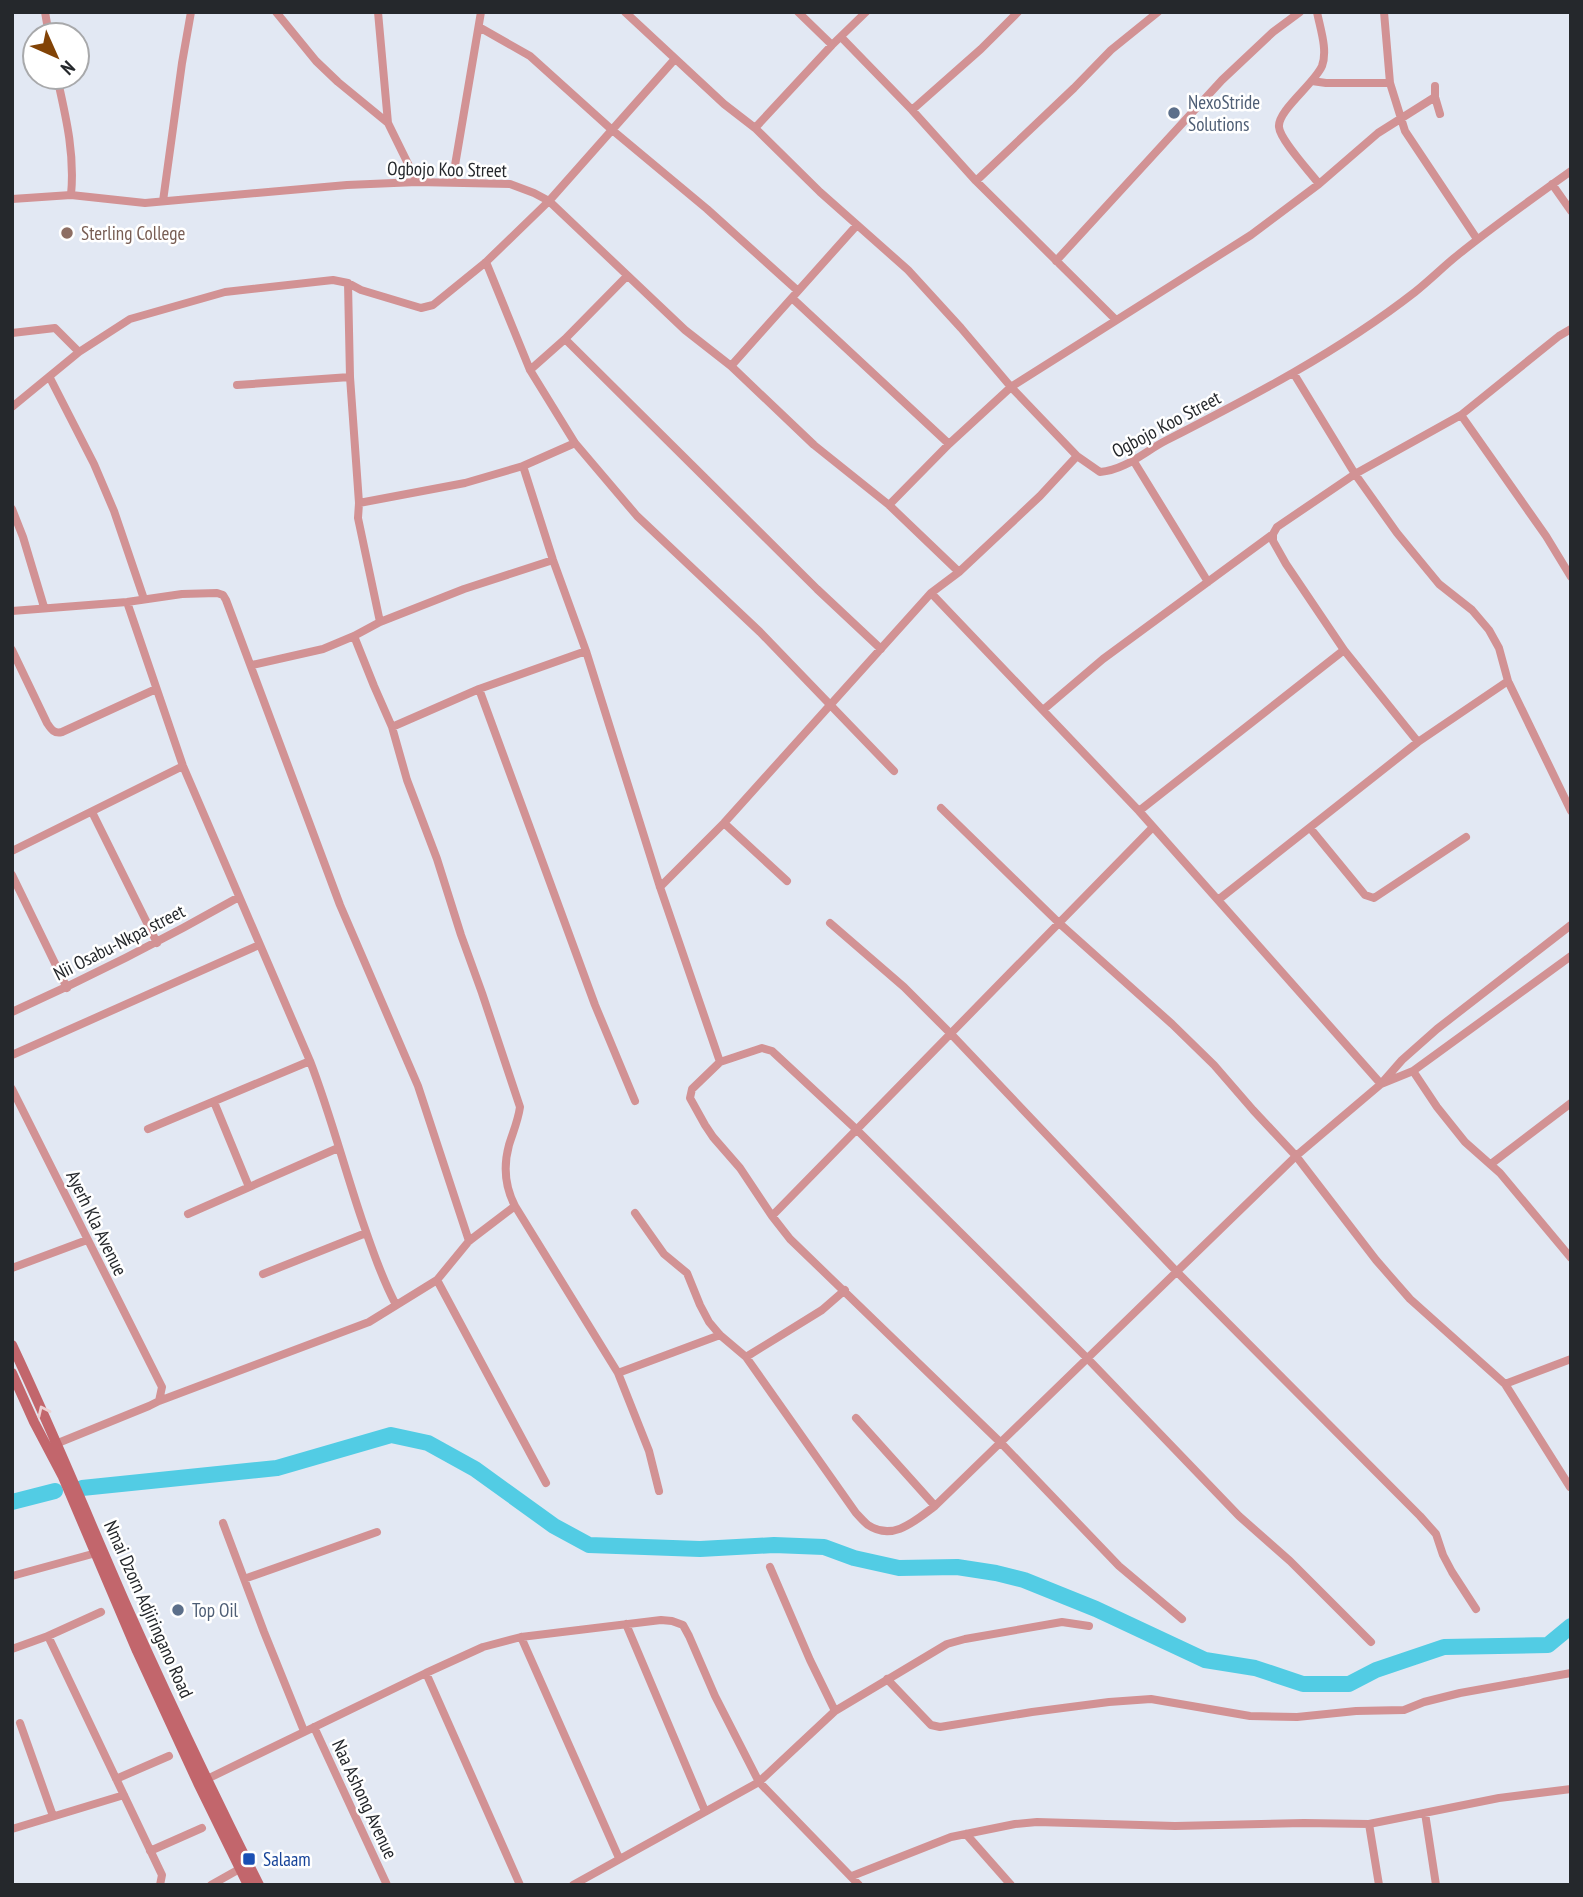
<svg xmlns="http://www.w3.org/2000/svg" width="1583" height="1897" font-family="'PT Sans Narrow',sans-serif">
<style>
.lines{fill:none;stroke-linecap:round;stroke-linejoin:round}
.river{stroke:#52cce4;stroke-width:16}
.street{stroke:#d29294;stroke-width:8}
.secondary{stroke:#c2666c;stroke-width:10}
.oneway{stroke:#edd1d3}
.service-dot{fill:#5c6f8a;stroke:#fff;stroke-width:2.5}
.education-dot{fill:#8d6e63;stroke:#fff;stroke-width:2.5}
.transit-dot{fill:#1a4fb4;stroke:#fff;stroke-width:2.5}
.labels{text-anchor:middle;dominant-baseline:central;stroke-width:5;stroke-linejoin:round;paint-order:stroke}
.service-label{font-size:19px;fill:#4e5e75;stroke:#fff;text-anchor:start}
.street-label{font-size:19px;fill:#25282c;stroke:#fff}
.education-label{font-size:19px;fill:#785e54;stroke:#fff;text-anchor:start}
.transit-label{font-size:19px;fill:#164399;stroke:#fff;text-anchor:start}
</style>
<rect width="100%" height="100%" fill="#e2e8f3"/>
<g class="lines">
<path class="river" d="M82,1488L277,1468L391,1435L428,1443L475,1469L554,1526L589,1545L700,1549L774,1545L824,1547L854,1558L899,1568L957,1567L996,1573L1024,1580L1096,1609L1205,1660L1255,1668L1303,1684H1349L1376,1670L1444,1647L1548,1645L1571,1626
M12,1502L55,1491"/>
<path class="street" d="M45,12L49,35
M276,12L316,61L338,82L388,123L417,182
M378,12L388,123
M625,12L724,104L755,128L820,192L908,270L961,328L1011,387L1077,456L1100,472C1126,470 1145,451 1167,440C1253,396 1338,352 1415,292C1430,280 1444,266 1459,254C1495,225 1533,198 1571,171
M798,12L832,45
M1317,12C1320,28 1328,50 1322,66C1315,83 1277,111 1279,127C1280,140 1310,172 1319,184
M1384,12L1390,83L1405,131L1477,239
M479,27L530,56L611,129L707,209L798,291
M841,37L912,110L976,181L1116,320
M57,77C66,117 75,154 71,195
M1312,81L1326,83H1390
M1435,86V97L1440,114
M912,110L981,49L1018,12
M755,128L832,45L866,12
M976,181L1074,88L1111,50L1158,12
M452,183L481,12
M1552,184L1571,211
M12,199L71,195L145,203L347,185L417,182L510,184L534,193L549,201L685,330L731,366L814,445L889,505L959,572
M163,201L182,63L191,12
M1056,261L1222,80L1273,32L1300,12
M486,262L530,370L575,443L637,516L760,632L894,771
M348,283L350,377L359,503L358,518L380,622
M792,298L949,444L889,505
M12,333L55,328L79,352
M565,339L817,589L881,649
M731,366L857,225
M530,370L565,339L627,276
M1294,374L1355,474L1397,533L1439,584L1472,610L1489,630L1499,648L1508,681L1571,811
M50,378L94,464L114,511L144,599
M237,385L350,377
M12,407L79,352L130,319L225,292L333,280L348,283L361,290L421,308L433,305L486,262L549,201L674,60
M1461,415L1546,536L1571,577
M575,443L523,466L553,560L586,651L660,887L720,1062
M949,444L1011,387L1251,235L1319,184L1378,133L1435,97
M1133,460L1208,582
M359,503L465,483L523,466
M12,509L23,537L44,607
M931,593L1139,811L1381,1084L1402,1060L1437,1029L1571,925
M127,602L183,766L310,1061C330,1113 344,1167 362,1220C372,1249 382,1278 396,1305
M12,611L127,602L182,594L217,593L223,595L226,600L340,905L418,1086L469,1241
M354,636L374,686L392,727L479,689L586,651
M12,650L47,723C51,729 54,734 62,732L156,689
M252,665L323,649L354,636L380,622L464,589L553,560
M479,689L595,1005L635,1101
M1043,710L1103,659L1273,534
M1418,742L1344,650L1286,564L1273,541V534L1277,527L1355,474L1461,415L1559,336L1571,329
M941,808L1059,923L1172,1024L1214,1065L1253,1110L1296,1156L1376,1260L1410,1299L1505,1384L1570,1487
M1139,811L1344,650
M92,812L157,943
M724,823L787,881
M1310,828L1365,895L1374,898L1466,837
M12,851L183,766
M12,875L67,988
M660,887L724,823L931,593L959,572L1040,496L1077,456
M1218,900L1418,742L1508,681
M830,923L904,987L951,1034L1177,1272L1420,1516L1436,1534L1443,1555L1452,1572L1476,1609
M12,1012C90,977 165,939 239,897
M12,1055L259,945
M1413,1071L1437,1107L1465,1142L1500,1173L1571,1258
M12,1089L162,1387L159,1401L149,1406L58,1443
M214,1102L249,1187
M148,1129L310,1061
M1491,1164L1571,1103
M515,1206L618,1373L649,1451L659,1491
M635,1213L664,1254L687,1273L700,1305L709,1322L720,1335L746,1357L856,1513C860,1517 864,1522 868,1525C893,1542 916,1520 935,1506L1296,1156L1381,1084L1413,1071L1571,956
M188,1214L338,1148
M772,1216L1153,827
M12,1268L87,1240
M263,1274L366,1233
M437,1280L546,1483
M746,1357L822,1310L845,1290
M618,1373L720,1335
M1505,1384L1571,1359
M159,1401L369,1322L437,1280L469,1241L515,1206C505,1187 503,1167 509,1145C513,1132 518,1121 520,1107L482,993L461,935L437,859L407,780L392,727
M856,1418L935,1506
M223,1523L264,1632L304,1731
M770,1567L810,1660L835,1711
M12,1576L96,1553
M244,1579L377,1532
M1182,1619L1119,1566L1001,1443L790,1239L772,1216L740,1168L713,1137L705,1125L690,1098L692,1089L720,1062L762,1048L772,1051L857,1130L1088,1359L1239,1516L1290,1561L1371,1642
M626,1624L705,1811
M48,1636L101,1612
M521,1637L619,1858
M12,1649L48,1636L162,1875L160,1885
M426,1673L520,1885
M887,1679L931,1725L940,1727L1032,1712L1109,1702L1151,1699L1250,1716L1297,1717L1356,1711L1404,1710L1424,1702L1460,1693L1571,1673
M20,1723L53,1816
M314,1727L387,1885
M116,1779L169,1756
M207,1779L426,1673L483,1647L521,1637L661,1620L672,1621L683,1625L689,1636L715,1696L759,1782L859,1885
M1425,1813L1436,1885
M1369,1824L1379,1885
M12,1829L124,1795
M966,1834L1011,1885
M150,1851L202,1828
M852,1876L951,1837L1015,1824L1037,1822L1175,1826L1304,1823L1369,1824L1499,1798L1571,1789
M211,1885L243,1867
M573,1885L759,1782L835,1711L947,1644L965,1639L1062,1622L1089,1626"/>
<path class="secondary" d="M12,1345C53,1432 89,1520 127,1607C169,1701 213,1793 259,1885
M12,1373L34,1422L63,1477L137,1651L198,1783L248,1885"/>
</g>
<defs><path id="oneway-chevron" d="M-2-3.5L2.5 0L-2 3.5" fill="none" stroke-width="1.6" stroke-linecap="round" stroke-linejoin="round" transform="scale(1.75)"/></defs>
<use class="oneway" href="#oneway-chevron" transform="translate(43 1411) rotate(-115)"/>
<g class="service-dot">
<circle cx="1174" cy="113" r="7"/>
<circle cx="178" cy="1610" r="7"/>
</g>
<circle class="education-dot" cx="67" cy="233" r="7"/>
<rect class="transit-dot" x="242" y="1852" width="14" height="14" rx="3.5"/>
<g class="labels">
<g class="service-label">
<text x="1188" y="102">NexoStride<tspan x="1188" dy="22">Solutions</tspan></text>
<text x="192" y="1610">Top Oil</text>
</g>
<g class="street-label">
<text transform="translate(447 169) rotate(1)">Ogbojo Koo Street</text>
<text transform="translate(1166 424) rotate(-28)">Ogbojo Koo Street</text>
<text transform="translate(119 942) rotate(-27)">Nii Osabu-Nkpa street</text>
<text transform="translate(97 1223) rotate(64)">Ayerh Kla Avenue</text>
<text transform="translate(149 1609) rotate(66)">Nmai Dzorn Adjiringano Road</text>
<text transform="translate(365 1799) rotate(65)">Naa Ashong Avenue</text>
</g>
<g class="education-label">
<text x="81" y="233">Sterling College</text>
</g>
<g class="transit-label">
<text x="263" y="1859">Salaam</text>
</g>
</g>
<rect width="1583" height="1897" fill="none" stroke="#25282c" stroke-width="28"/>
<g transform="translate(56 56) rotate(135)"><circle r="33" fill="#ffffff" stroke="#a8a9ab" stroke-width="2"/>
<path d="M0-5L12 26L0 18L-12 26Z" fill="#824306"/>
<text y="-10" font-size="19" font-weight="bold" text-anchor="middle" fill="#25282c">N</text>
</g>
</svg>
